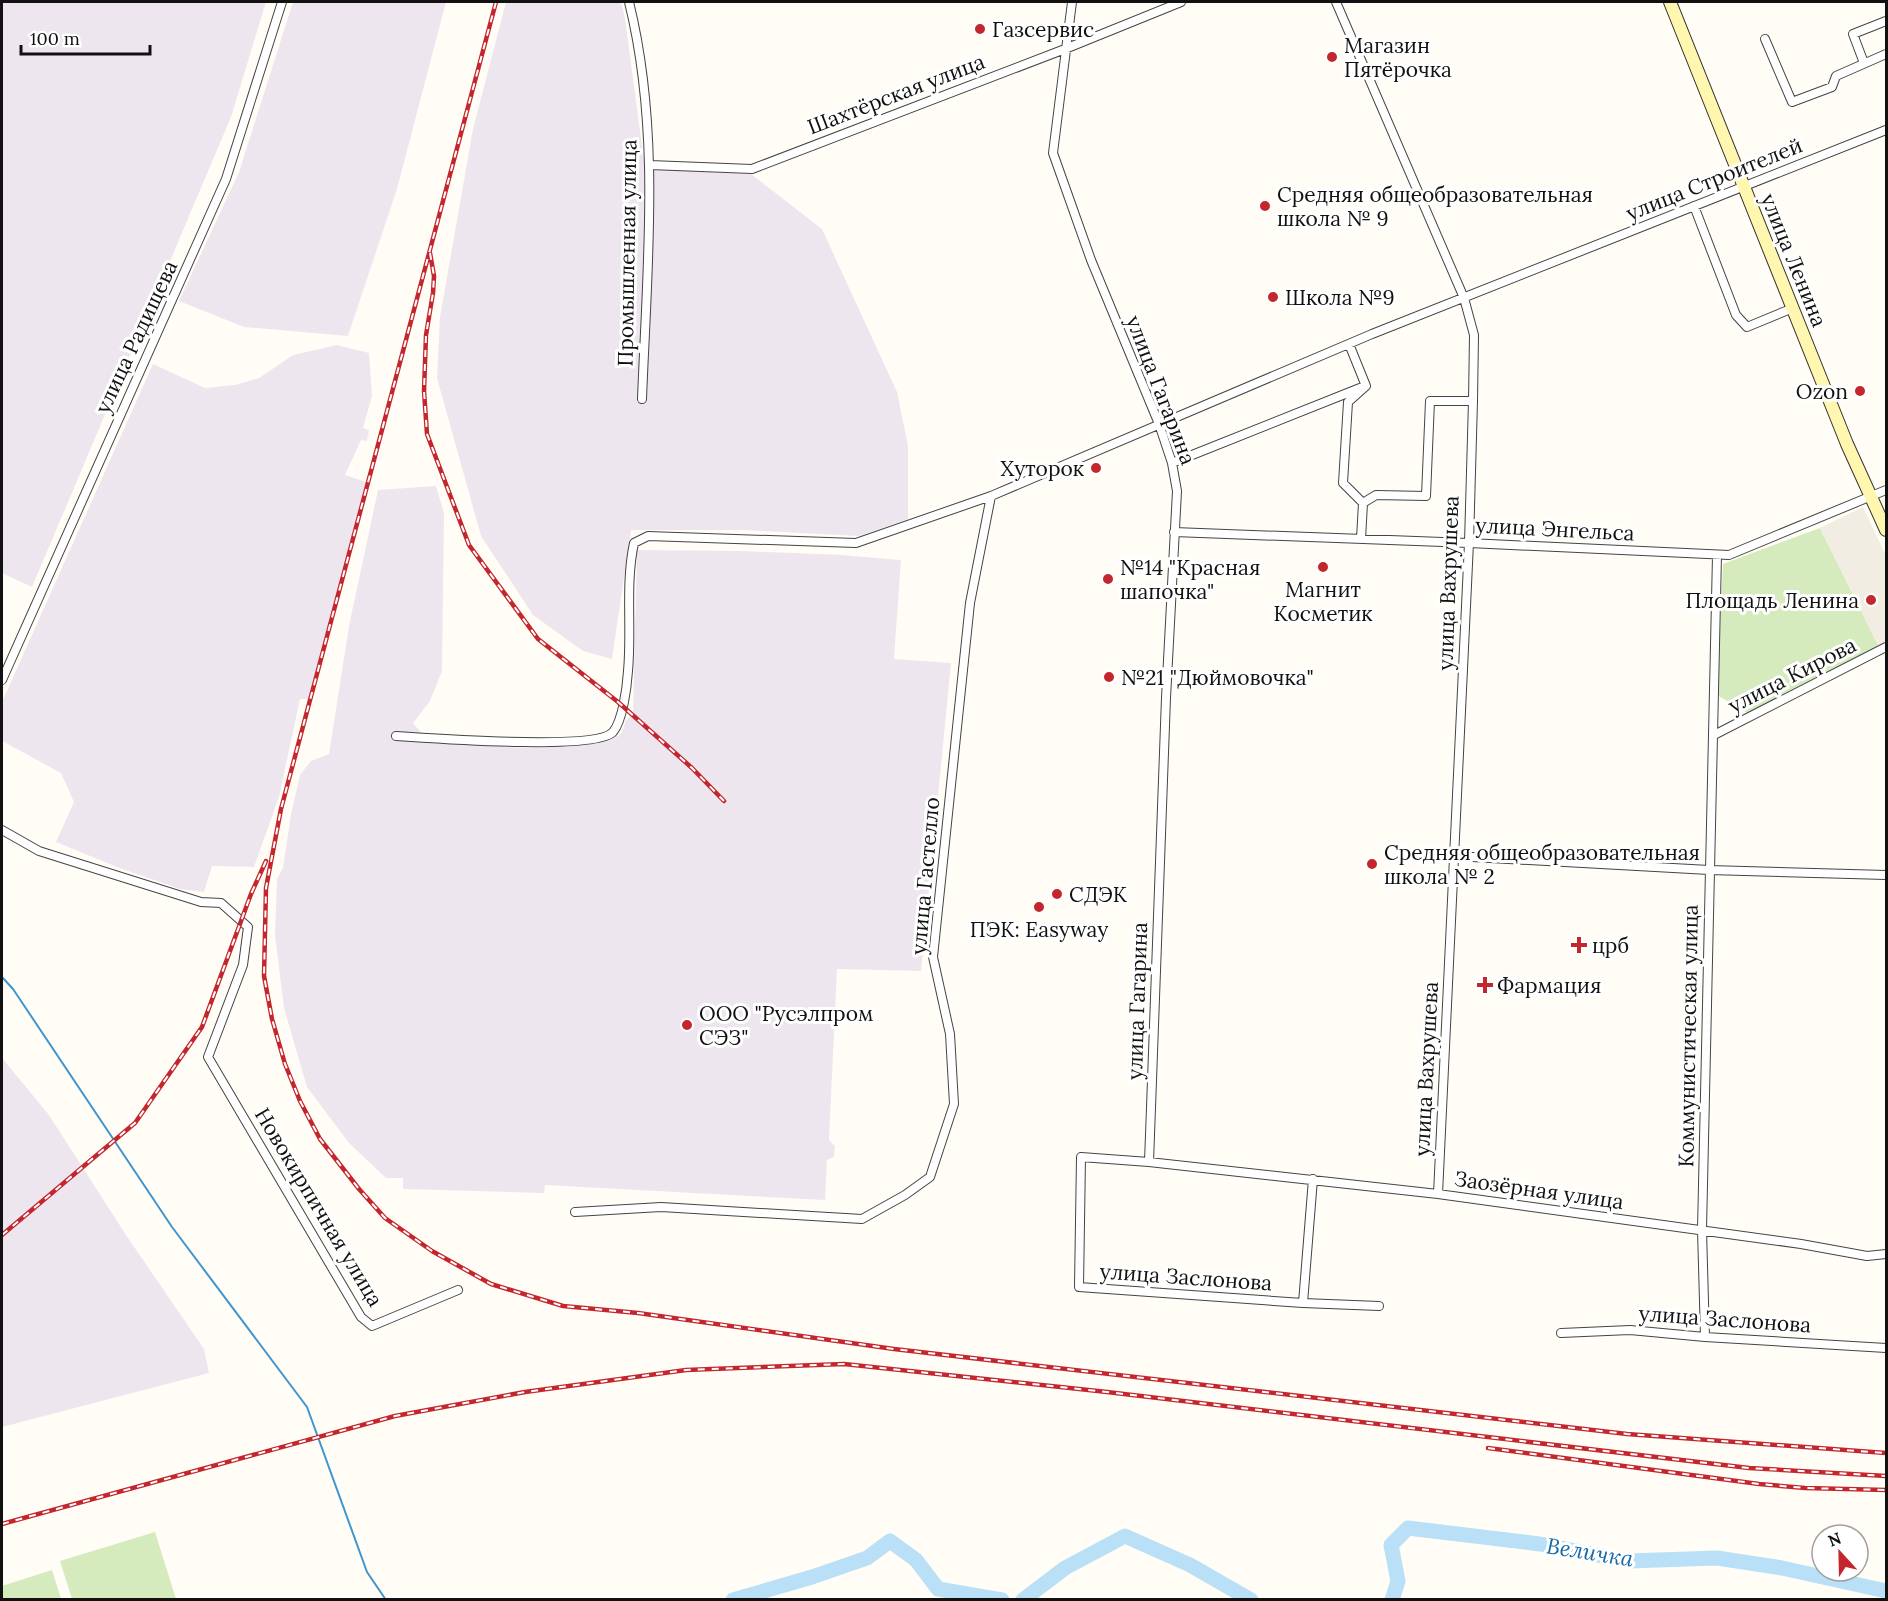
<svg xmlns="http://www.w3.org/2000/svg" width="1888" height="1601" font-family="Lora,serif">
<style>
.industrial{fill:#eee6ef}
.green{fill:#d5ebbd}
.plaza{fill:#f1ede2}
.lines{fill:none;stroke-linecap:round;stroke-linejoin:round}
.stream{stroke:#3f96cf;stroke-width:2}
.river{stroke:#b9e0f7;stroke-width:15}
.minor-casing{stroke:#444;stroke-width:10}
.secondary-casing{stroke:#333;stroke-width:14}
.minor{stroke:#fff;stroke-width:8}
.secondary{stroke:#fff6b0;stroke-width:12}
.rail-casing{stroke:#c4262e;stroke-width:4.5}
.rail{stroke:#fff;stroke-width:2;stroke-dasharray:7;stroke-linecap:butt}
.poi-dot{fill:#c4262e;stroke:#fff;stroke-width:2}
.labels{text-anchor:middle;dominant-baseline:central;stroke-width:6;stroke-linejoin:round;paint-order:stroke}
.poi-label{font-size:21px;fill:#111;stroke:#fff;text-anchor:start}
.street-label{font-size:21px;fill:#111;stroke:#fff}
.water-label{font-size:22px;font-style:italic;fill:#1768a6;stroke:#fff}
</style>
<rect width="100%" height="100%" fill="#fffdf5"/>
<path class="industrial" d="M2,2H266L231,117L32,587L2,573Z
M293,2H446L397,189L348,336L244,327L179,301L239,172Z
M506,2H621L625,18L645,169L751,174L822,229L897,392L908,446V519L859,536L743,530H631L612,659L583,651L533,615L481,536L437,378L440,317L473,129Z
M337,345L369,353L372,396L363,428L369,430L367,441L361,440L345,475L366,482L308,699H300L279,797L254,867L212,866L204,892L180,889L117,867L56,842L74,802L61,773L2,741V702L153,364L205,388L235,385L259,378L293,355Z
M436,486L444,513L442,671L430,701L413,723L430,743L529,748L587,744L611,740L621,734L626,721L633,711L637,550L741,551L842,555L901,560L894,659L951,663L921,971L837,969L829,1140L835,1146L834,1157L827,1160L825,1200L545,1185L544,1193L403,1189V1178H386L349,1143L307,1087L284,1008L275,935L277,879L283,868L291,814L300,775L311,761L329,754L349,626L378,490Z
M2,1058L49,1115L126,1235L204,1349L209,1373L2,1427Z"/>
<path class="green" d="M1820,528L1879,647L1747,713L1717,695L1723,564Z
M155,1532L176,1599H72L60,1561Z
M52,1570L61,1599H2V1586Z"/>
<path class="plaza" d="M1863,507L1886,556V644L1879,647L1820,528Z"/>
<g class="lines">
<path class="stream" d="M2,977L13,989L172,1227L307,1407L367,1572L386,1600"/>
<path class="river" d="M733,1600L812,1577L867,1558L890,1541L916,1560L938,1589L1002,1600
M1023,1600L1065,1568L1125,1536L1190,1565L1251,1600
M1392,1600L1398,1581L1391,1545L1408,1528L1540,1544L1629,1561L1717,1558L1782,1568L1886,1591"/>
<defs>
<path id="minor" d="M629,2C661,131 647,267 642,399
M1072,2L1053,153L1091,260L1159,424L1172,463L1177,491L1166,698L1149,1162
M1336,2L1464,298L1474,335L1473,401L1469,543L1438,1194
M1765,39L1792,102L1832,87L1836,76L1886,54
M1864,63L1853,34L1886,21
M650,165L752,169L1065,49L1181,2
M1694,206L1736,315L1747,327L1793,308
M1349,344L1366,386L1348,402L1343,483L1363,503L1361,539
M1172,463L1360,388
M1363,503L1376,495L1426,496L1430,401H1473
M1174,532L1469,543L1729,555L1886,490
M2,680L226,179L282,2
M1714,735L1886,647
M396,736C429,738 596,751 613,732C623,720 627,686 628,671C632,628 625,585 634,543L648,536L856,543L991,496L1372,334L1886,130
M2,830L39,851L201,902L221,903L248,927L243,965L208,1057L361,1317L372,1326L458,1290
M1454,856L1709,870L1886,875
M575,1212L661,1207L862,1219L905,1195L930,1177L954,1104L950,1034L933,957L970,603L991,496
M1303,1303L1313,1179
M1379,1306L1303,1303L1079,1287L1081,1157L1149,1162L1438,1194L1801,1244L1867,1256L1886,1254
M1561,1333L1630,1330L1705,1337L1886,1348
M1705,1337L1702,1230L1717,555"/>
<path id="secondary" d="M1670,2L1847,444L1886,530"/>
</defs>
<use href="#minor" class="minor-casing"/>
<use href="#secondary" class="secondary-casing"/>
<use href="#minor" class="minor"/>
<use href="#secondary" class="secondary"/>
<defs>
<path id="rail" d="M496,2L281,809L266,888L264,976L272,1019L285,1064L300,1101L320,1139L359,1189L385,1218L432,1251L491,1284L563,1306L638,1313L894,1349L1627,1434L1886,1453
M430,253L434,276L433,293L426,335L424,391L427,434L469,545L538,639L618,702L692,768L724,801
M2,1235L135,1123L202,1027L251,894L266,861
M1488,1448L1759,1484L1805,1488L1886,1490
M2,1524L395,1416L525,1392L686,1370L844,1364L1107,1392L1749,1468L1886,1476"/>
</defs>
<use href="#rail" class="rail-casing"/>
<use href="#rail" class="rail"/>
</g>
<g class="poi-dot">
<circle cx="980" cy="29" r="6"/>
<circle cx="1332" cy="57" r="6"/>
<circle cx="1265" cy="206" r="6"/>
<circle cx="1273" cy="297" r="6"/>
<circle cx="1860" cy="391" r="6"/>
<circle cx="1096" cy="468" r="6"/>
<circle cx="1323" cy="567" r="6"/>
<circle cx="1108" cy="579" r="6"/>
<circle cx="1871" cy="600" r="6"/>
<circle cx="1109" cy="677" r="6"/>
<circle cx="1372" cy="864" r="6"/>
<circle cx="1057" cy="894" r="6"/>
<circle cx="1039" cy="907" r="6"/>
<path d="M1576 936h6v6h6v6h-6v6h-6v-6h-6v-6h6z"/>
<path d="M1482 976h6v6h6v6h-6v6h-6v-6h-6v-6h6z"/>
<circle cx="687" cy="1025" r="6"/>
</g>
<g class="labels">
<g class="poi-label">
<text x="992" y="29">Газсервис</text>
<text x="1344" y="45">Магазин<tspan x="1344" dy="24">Пятёрочка</tspan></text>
<text x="1277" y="194">Средняя общеобразовательная<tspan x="1277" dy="24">школа № 9</tspan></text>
<text x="1285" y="297">Школа №9</text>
<text x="1848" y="391" text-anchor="end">Ozon</text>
<text x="1084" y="468" text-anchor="end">Хуторок</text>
<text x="1120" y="567">№14 "Красная<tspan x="1120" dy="24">шапочка"</tspan></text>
<text x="1323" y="589" text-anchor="middle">Магнит<tspan x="1323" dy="24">Косметик</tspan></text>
<text x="1859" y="600" text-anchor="end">Площадь Ленина</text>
<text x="1121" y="677">№21 "Дюймовочка"</text>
<text x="1384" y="852">Средняя общеобразовательная<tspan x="1384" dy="24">школа № 2</tspan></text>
<text x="1069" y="894">СДЭК</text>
<text x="1039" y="929" text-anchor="middle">ПЭК: Easyway</text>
<text x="1592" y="945">црб</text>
<text x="1497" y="985">Фармация</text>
<text x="699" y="1013">ООО "Русэлпром<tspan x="699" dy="24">СЭЗ"</tspan></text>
</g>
<g class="street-label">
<text transform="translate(896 94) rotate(-21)">Шахтёрская улица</text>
<text transform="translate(1714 179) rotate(-22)">улица Строителей</text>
<text transform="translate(627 253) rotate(-89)">Промышленная улица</text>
<text transform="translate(1794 260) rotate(68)">улица Ленина</text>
<text transform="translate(136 337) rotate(-65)">улица Радищева</text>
<text transform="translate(1161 390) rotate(69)">улица Гагарина</text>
<text transform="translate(1555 529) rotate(3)">улица Энгельса</text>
<text transform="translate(1448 583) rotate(-88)">улица Вахрушева</text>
<text transform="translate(1792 675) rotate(-27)">улица Кирова</text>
<text transform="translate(925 876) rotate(-85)">улица Гастелло</text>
<text transform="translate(1137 1001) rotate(-88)">улица Гагарина</text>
<text transform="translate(1688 1036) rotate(-89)">Коммунистическая улица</text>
<text transform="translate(1426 1069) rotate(-87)">улица Вахрушева</text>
<text transform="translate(1539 1190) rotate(8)">Заозёрная улица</text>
<text transform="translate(319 1207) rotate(59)">Новокирпичная улица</text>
<text transform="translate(1186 1277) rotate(4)">улица Заслонова</text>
<text transform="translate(1725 1319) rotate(4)">улица Заслонова</text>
</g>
<g class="water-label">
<text transform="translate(1590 1552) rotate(9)">Величка</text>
</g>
</g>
<rect width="1888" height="1601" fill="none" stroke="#111111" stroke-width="6"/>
<g transform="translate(1840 1553) rotate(338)"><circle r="28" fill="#ffffff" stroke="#a0a0a0" stroke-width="1.5"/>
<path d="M0-4.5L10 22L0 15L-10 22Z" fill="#c4262e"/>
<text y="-9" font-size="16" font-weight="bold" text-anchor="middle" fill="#111111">N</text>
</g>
<path d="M21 45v9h129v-9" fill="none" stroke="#111111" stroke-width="3"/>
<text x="30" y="45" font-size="18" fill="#111111" stroke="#ffffff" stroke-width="4.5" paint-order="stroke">100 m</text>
</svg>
